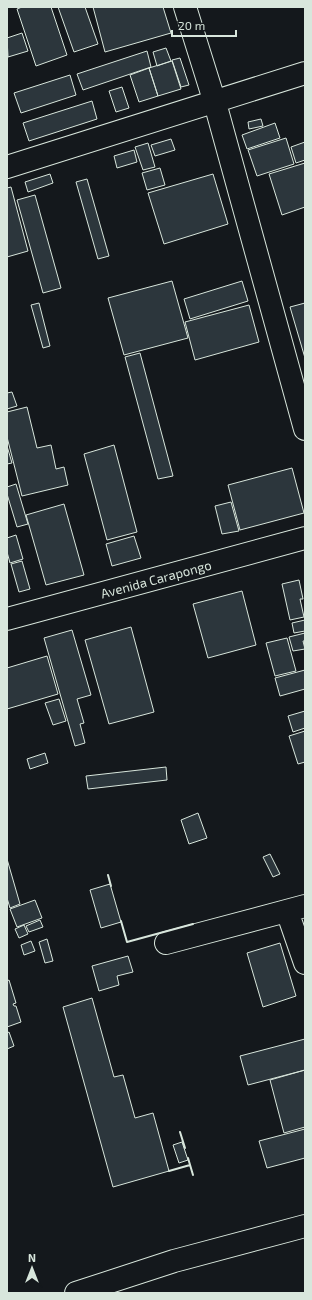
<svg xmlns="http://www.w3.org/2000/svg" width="312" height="1300" font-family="'Exo 2',sans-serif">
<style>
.building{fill:#2c363c;stroke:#d8e6dc}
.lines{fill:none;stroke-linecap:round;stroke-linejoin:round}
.minor-casing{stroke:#d8e6dc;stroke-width:24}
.minor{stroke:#14181c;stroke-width:22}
.wall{stroke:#d8e6dc;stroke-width:2}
.labels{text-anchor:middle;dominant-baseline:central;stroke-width:3;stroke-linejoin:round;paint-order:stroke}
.street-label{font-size:13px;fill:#d8e6dc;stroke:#14181c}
</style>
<rect width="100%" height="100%" fill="#14181c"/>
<path class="building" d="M22,7H51L67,55L36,66L17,9Z
M58,7H85L98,44L74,52Z
M93,7H163L171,33L105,52Z
M22,33L28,51L8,57L7,38Z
M166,48L171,61L157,66L153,52Z
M147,51L151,67L83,90L77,74Z
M180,58L189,85L181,87L172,60Z
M172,61L181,89L158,96L149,68Z
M149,68L158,96L139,102L130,75Z
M70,75L76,95L21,113L14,93Z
M122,87L129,108L116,112L109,91Z
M92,101L97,119L29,141L23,123Z
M261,119L263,126L249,129L248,122Z
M275,123L280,138L247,149L242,135Z
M286,138L294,164L257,176L248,150Z
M171,139L175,150L155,156L151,145Z
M305,142V160L296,163L291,147Z
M148,143L155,167L143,170L135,147Z
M134,150L137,162L117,168L114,156Z
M305,163V207L282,215L269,174Z
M160,168L165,185L147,190L142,173Z
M50,174L53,183L28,192L25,182Z
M213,174L228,224L164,244L148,193Z
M87,179L109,256L98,259L76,182Z
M11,187L28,251L7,257V188Z
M35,195L61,288L43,293L17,200Z
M172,281L188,338L124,355L108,298Z
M242,281L248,301L190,319L184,299Z
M39,303L50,346L43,348L31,305Z
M305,303V358L290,307Z
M249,305L259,342L195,360L185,322Z
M140,353L173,476L158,479L125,357Z
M12,392L17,406L7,409V393Z
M27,407L37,448L51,445L56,469L64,467L68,485L22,496L7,437V412Z
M114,445L137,532L107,540L84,454Z
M7,446L12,463L7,464Z
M292,468L304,513L240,530L228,485Z
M16,484L28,524L17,527L7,494V487Z
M231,502L239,531L222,534L215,506Z
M64,504L84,575L46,585L26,515Z
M16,535L23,559L10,563L7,552V538Z
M134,536L141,558L112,566L106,544Z
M22,561L30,589L19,592L11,564Z
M299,580L303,599H300L304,617L290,620L282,584Z
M242,591L256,645L208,658L193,604Z
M305,620V631L294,633L292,623Z
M131,627L154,712L109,724L85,640Z
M72,630L91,695L77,699L84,723L80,724L85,743L75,746L44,638Z
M305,633V641H303L305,649L293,651L289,637Z
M287,638L296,671L275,676L266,643Z
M47,656L58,694L7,709V668Z
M305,670V689L280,696L275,678Z
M59,699L66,721L53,725L45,703Z
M305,711V728L293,732L288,716Z
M305,731V762L298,764L289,736Z
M45,753L48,763L30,769L27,759Z
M166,767L167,780L88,789L86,776Z
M198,813L207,838L189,844L181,820Z
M270,854L280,874L273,877L263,857Z
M7,859L20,904L10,908L7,898Z
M110,884L121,922L101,928L90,890Z
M35,900L42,918L17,927L10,909Z
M40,920L43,927L29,932L26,926Z
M24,925L28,934L19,938L15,929Z
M47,939L53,961L45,963L39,942Z
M31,941L35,951L24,955L21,945Z
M280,943L296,996L263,1007L247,953Z
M128,956L133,972L117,976L119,985L99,991L92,966Z
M9,980L16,1003L13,1004L14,1006H16L21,1022L7,1027V981Z
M92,998L114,1077L123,1075L135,1118L153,1113L169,1171L113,1187L63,1007Z
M9,1032L14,1046L7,1049V1033Z
M305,1039V1070L248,1085L240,1056Z
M305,1070V1127L284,1133L270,1080Z
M305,1129V1158L267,1168L259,1141Z
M182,1142L188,1160L179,1163L173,1145Z"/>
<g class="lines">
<defs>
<path id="minor" d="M185,7L215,103L305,429
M7,167L305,73
M7,619L305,538
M287,911L305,963
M166,943L305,906
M76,1293L174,1261L305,1226"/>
</defs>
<use href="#minor" class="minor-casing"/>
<use href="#minor" class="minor"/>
<path class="wall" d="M108,875L111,886
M121,921L127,942L193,924
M180,1132L185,1148
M188,1158L193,1175
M169,1171L190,1165"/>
</g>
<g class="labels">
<g class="street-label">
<text transform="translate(156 579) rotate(-15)">Avenida Carapongo</text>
</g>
</g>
<rect width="312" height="1300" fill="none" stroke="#d8e6dc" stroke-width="16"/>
<g transform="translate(32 1268)" stroke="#14181c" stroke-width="3" paint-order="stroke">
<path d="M0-3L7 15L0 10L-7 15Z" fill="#d8e6dc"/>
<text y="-6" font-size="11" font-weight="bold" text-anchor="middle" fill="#d8e6dc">N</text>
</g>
<path d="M172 30v6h64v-6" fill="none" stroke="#d8e6dc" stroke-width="2"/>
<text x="178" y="30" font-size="12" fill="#d8e6dc" stroke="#14181c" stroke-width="3" paint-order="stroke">20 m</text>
</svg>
